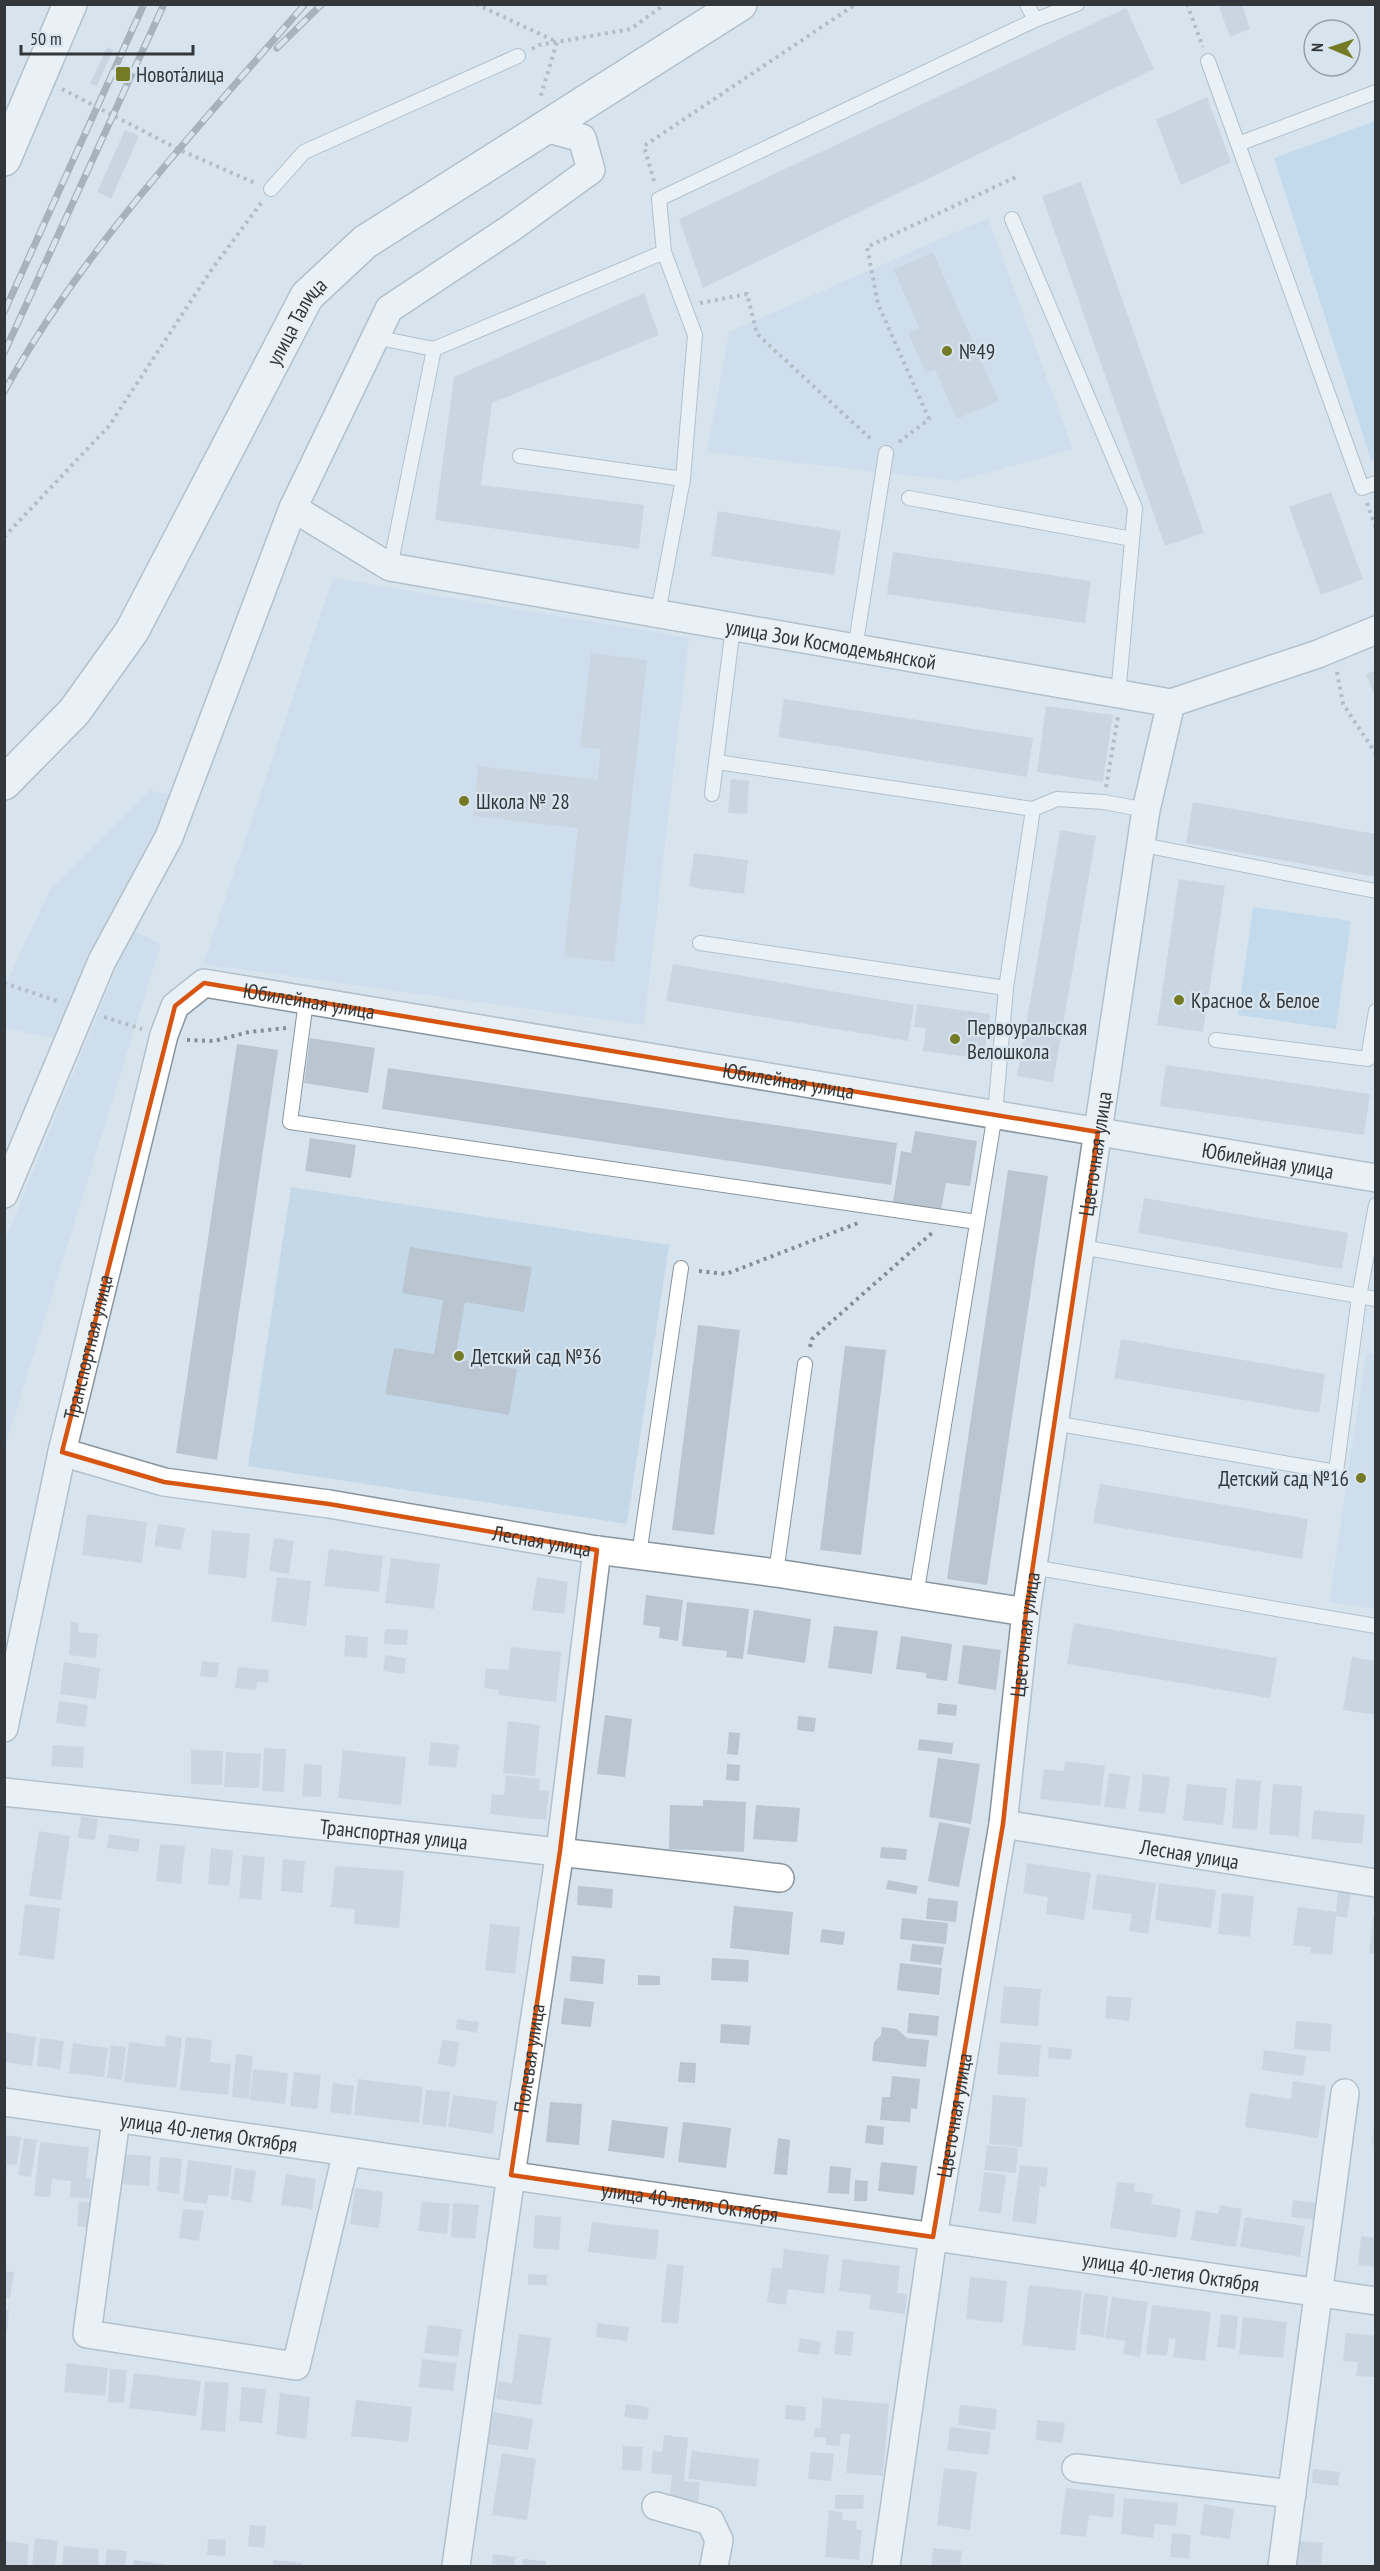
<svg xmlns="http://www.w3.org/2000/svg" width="1380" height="2571" font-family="'PT Sans Narrow',sans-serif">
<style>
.built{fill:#c5d8e8}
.green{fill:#acceeb}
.building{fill:#b9c5d0}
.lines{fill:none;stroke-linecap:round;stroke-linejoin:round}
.service-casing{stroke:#88949d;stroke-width:16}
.minor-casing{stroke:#88949d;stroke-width:30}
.tertiary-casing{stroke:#88949d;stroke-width:36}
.primary-casing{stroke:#88949d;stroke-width:36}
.path{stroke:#858e95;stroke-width:4;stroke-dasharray:3 4.5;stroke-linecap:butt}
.service{stroke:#fff;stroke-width:14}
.minor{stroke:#fff;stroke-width:27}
.tertiary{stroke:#fff;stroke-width:33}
.primary{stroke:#fff;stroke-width:33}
.rail-casing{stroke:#6f777d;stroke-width:7}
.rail{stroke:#d7e4ee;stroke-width:4.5;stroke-dasharray:14;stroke-linecap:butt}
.marked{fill:none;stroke:#d65611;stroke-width:4.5;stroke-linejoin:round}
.poi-dot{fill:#757b24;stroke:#d7e4ee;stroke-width:2}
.labels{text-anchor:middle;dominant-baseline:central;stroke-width:4.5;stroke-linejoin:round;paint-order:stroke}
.poi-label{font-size:21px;fill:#32373b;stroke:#d7e4ee;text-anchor:start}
.street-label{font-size:21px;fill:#32373b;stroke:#d7e4ee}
</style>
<rect width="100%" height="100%" fill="#d7e4ee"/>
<path class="built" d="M988,218L1073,449L957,481L707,452L729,332Z
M333,578L689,638L644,1025L203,964Z
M149,790L173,796L56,1039L5,1028L4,988L50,890Z
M132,930L161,944L5,1447V1240Z
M291,1187L669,1245L627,1524L248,1466Z
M1366,1353L1376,1355L1375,1609L1329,1602Z"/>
<path class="green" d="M1375,121L1376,459L1371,460L1274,158Z
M1253,907L1351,921L1336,1029L1238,1015Z"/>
<path class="building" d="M1225,4H1242L1250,29L1230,37L1219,7Z
M1126,8L1154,69L703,288L679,219Z
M107,47L113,50L97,86L90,84Z
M1207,97L1231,162L1181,185L1156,120Z
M125,130L139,136L111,199L97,192Z
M1081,182L1204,533L1165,546L1042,196Z
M933,252L999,401L957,419L935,370L926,373L908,333L919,328L894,270Z
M644,293L659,335L492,403L481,485L644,505L639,549L435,520L454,377Z
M1331,492L1363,579L1321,595L1289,507Z
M718,511L841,531L834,575L711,556Z
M893,552L1091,581L1085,623L887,594Z
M591,653L647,660L614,962L564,956L578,828L473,816L478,766L597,780L601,749L580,747Z
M1376,670V697H1375L1366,674Z
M784,699L1033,738L1027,777L778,737Z
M1046,706L1113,715L1103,782L1037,772Z
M731,779L749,781L747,814L728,813Z
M1193,802L1376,834V877L1186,843Z
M1060,830L1096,836L1053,1082L1017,1076Z
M694,853L748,860L744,894L689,887Z
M1179,879L1225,886L1203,1032L1157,1025Z
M673,964L914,1005L908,1041L666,1001Z
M917,1004L990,1014L984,1059L923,1051L926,1028L914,1027Z
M310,1038L375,1048L368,1093L304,1083Z
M237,1044L278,1050L217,1460L176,1453Z
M1166,1065L1370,1094L1364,1135L1160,1106Z
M388,1068L897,1143L891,1185L382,1109Z
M915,1131L977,1141L970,1186L946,1183L941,1210L893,1202L901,1151L911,1153Z
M310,1138L356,1145L351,1178L305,1171Z
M1008,1170L1048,1176L987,1585L947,1579Z
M1144,1198L1348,1233L1342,1269L1138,1233Z
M410,1247L532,1267L524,1312L465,1302L455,1359L517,1369L509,1415L385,1394L394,1348L434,1354L443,1300L402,1293Z
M698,1325L740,1330L714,1535L672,1530Z
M1121,1339L1325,1374L1319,1413L1114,1378Z
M845,1346L886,1350L861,1555L820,1550Z
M1100,1484L1308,1519L1302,1559L1093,1523Z
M87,1514L147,1522L142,1563L82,1555Z
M158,1524L185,1528L181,1550L154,1546Z
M212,1530L250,1534L246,1578L208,1574Z
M274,1538L294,1541L289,1574L269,1571Z
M329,1549L383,1556L379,1592L324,1586Z
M391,1558L440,1564L434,1609L385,1603Z
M277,1577L311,1581L306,1626L271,1621Z
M537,1577L568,1582L564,1614L532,1610Z
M646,1595L683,1600L678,1641L659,1638L660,1627L643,1625Z
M687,1602L749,1609L743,1659L726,1657L727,1651L682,1646Z
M754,1610L811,1619L805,1663L747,1654Z
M71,1622L79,1623L78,1632L98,1634L96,1658L69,1655Z
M1074,1623L1277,1658L1270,1698L1067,1664Z
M834,1626L878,1631L872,1674L828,1668Z
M385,1629L408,1630L407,1645L384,1644Z
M346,1635L368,1637L367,1658L344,1656Z
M901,1636L952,1644L947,1681L926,1678V1673L896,1669Z
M963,1645L1001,1650L996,1690L958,1684Z
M511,1647L561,1652L556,1702L498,1695L499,1690L484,1688L486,1668L508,1670Z
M385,1655L406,1658L404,1674L383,1671Z
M1352,1657L1376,1661V1715L1343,1710Z
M202,1661L219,1663L217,1678L200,1676Z
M64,1662L100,1668L96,1699L60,1694Z
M238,1667L269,1670L268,1683L257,1682L256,1690L235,1688Z
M59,1701L88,1705L85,1727L56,1723Z
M938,1703L957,1705L956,1716L937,1714Z
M605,1715L632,1719L625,1777L597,1774Z
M798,1716L816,1718L814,1732L797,1730Z
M508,1721L540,1725L535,1776L503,1773Z
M729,1732L740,1733L738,1755L727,1754Z
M919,1739L953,1743L952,1754L918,1750Z
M431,1742L459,1745L456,1768L428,1765Z
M53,1745L84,1747L83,1768L51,1766Z
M264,1748L286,1749L284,1792L262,1791Z
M191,1750L223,1751L222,1785L191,1784Z
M343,1750L406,1757L401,1805L338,1798Z
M226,1752L261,1754L259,1788L224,1787Z
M938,1758L980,1764L971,1824L929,1817Z
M1065,1761L1105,1766L1100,1806L1040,1799L1044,1769L1064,1771Z
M304,1764L322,1765L321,1797L302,1796Z
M727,1764L740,1765L739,1781L726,1780Z
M1109,1773L1130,1776L1125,1809L1104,1807Z
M1143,1774L1170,1777L1165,1814L1139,1811Z
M506,1775L540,1779L539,1790L549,1791L546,1820L490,1814L492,1794L504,1795Z
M1236,1779L1261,1781L1257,1830L1232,1828Z
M1187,1784L1227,1788L1223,1825L1183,1820Z
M1273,1784L1302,1786L1299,1837L1269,1834Z
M703,1800L746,1802L744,1852L669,1849L670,1805L703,1806Z
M756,1805L800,1808L797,1842L753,1839Z
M1314,1810L1365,1815L1362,1844L1311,1839Z
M81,1816L98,1819L95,1840L78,1838Z
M939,1822L970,1828L959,1887L928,1881Z
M39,1831L70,1836L61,1900L29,1896Z
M109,1834L140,1839L138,1852L107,1848Z
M160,1844L185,1846L181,1884L156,1881Z
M881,1847L907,1849L906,1860L880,1858Z
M211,1848L233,1851L229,1886L208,1884Z
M243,1855L265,1857L261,1900L239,1898Z
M283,1859L305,1861L302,1893L281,1891Z
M1027,1863L1091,1873L1084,1920L1046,1914L1048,1897L1023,1893Z
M335,1866L404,1871L399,1928L354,1924L355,1909L331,1907Z
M1097,1874L1156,1883L1148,1934L1129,1931L1132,1914L1092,1909Z
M888,1880L918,1886L916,1894L886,1889Z
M1159,1883L1216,1890L1211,1928L1155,1920Z
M578,1886L613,1889L612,1908L577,1905Z
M1338,1892L1351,1893L1347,1918L1336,1916L1332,1955L1310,1953L1311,1947L1293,1945L1298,1907L1336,1912Z
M1222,1893L1254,1896L1250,1937L1218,1934Z
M928,1898L958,1901L956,1922L926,1919Z
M25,1904L60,1908L54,1960L19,1955Z
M734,1906L793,1912L789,1955L730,1948Z
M1373,1917L1376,1918V1954H1369Z
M902,1918L948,1923L946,1944L900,1939Z
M490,1924L520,1927L515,1974L485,1970Z
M822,1929L845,1932L843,1945L820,1942Z
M912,1944L944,1947L941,1965L910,1961Z
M572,1956L605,1959L603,1984L570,1981Z
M712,1958L749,1960L748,1982L711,1980Z
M900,1963L942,1968L939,1995L897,1990Z
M638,1975L660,1976V1985H638Z
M1004,1986L1041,1989L1038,2026L1000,2023Z
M1107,1996L1132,1998L1129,2021L1105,2018Z
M564,1998L594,2002L591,2027L561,2024Z
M909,2013L939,2016L937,2036L907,2033Z
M457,2019L479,2022L477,2033L456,2029Z
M1296,2021L1332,2024L1330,2052L1294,2049Z
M721,2024L751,2026L749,2045L720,2043Z
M882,2027L897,2029L907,2038L929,2040L926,2067L872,2061L874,2042L881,2035Z
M5,2032L36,2037L32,2066L4,2062Z
M166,2035L182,2038L176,2088L124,2082L129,2042L165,2047Z
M186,2037L212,2040L210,2062L231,2064L228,2095L180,2090Z
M40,2038L64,2041L60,2069L37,2066Z
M442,2040L459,2042L455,2067L438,2064Z
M1000,2042L1041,2045L1038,2077L997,2074Z
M73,2043L108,2048L104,2077L69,2073Z
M111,2045L126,2047L122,2080L107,2078Z
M1049,2047L1072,2049L1071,2060L1048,2058Z
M1264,2050L1306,2056L1303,2076L1262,2070Z
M236,2054L253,2056L249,2099L232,2097Z
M680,2062L696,2063L695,2083L678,2082Z
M253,2069L288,2073L285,2104L250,2100Z
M294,2072L321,2075L317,2109L290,2106Z
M892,2076L920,2079L917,2109L911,2108L910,2122L880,2120L882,2097H890Z
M358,2079L423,2087L419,2123L354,2115Z
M1293,2081L1326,2086L1318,2138L1245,2127L1250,2093L1291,2099Z
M333,2083L354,2086L351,2115L330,2112Z
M426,2090L450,2092L446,2127L422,2124Z
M453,2095L497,2101L493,2134L448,2127Z
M993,2095L1026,2098L1022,2147L989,2144Z
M550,2102L582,2104L579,2145L546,2142Z
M612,2120L668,2127L664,2158L608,2151Z
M683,2122L731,2128L726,2168L678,2162Z
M1374,2124H1376V2146L1372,2145Z
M867,2125L884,2127L883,2145L865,2143Z
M4,2135L21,2137L17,2165L7,2164L6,2177Z
M24,2138L37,2140L31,2177L18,2175Z
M778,2138L790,2140L787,2175L774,2174Z
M40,2142L89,2147L86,2178L91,2179L89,2199L70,2197L71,2181L52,2179L50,2197L34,2196Z
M987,2145L1018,2148L1016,2173L984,2170Z
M122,2154L151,2156L149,2186L119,2184Z
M160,2157L182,2159L179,2194L157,2191Z
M188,2160L232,2166L228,2197L208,2195L207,2204L183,2201Z
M881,2162L917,2166L914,2195L878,2191Z
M1020,2165L1048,2168L1046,2187L1040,2186L1036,2224L1012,2221Z
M830,2166L851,2168L849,2194L828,2193Z
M235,2168L256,2171L251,2203L231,2199Z
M984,2172L1006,2175L1001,2214L979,2211Z
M286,2174L316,2179L312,2209L281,2205Z
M855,2180L868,2181L867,2201H854Z
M1117,2182L1135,2184L1134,2191L1153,2194L1151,2204L1181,2209L1176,2238L1110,2228Z
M355,2188L383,2192L379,2228L350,2224Z
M1293,2200L1320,2203L1318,2220L1291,2217Z
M79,2201L97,2203L95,2229L77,2226Z
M422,2201L450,2204L447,2234L418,2231Z
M453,2203L479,2205L475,2239L451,2237Z
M1220,2205L1242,2209L1236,2247L1191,2240L1196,2210L1218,2214Z
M183,2209L204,2211L199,2241L179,2238Z
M535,2215L561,2217L559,2250L533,2248Z
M1245,2217L1305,2226L1300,2257L1240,2247Z
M592,2222L659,2230L656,2260L588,2252Z
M1361,2236L1376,2238V2267L1358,2265Z
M784,2249L829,2255L824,2294L788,2289L786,2305L767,2302L772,2267L782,2269Z
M843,2259L900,2266L897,2293L907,2294L905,2314L869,2309L871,2295L839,2291Z
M667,2264L684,2266L678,2324L661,2322Z
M4,2271L14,2272L10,2298L4,2297Z
M528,2274L547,2275V2285H528Z
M970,2277L1007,2281L1003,2323L966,2319Z
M1029,2285L1082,2291L1075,2351L1022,2345Z
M1084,2293L1108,2296L1104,2337L1080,2334Z
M1112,2297L1148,2302L1140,2357L1123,2354L1125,2341L1105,2338Z
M1152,2305L1211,2312L1205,2361L1173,2357L1176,2339L1169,2338L1167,2356L1146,2354Z
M4,2310H9L7,2330H4Z
M1221,2314L1238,2316L1235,2349L1217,2347Z
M1243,2317L1287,2322L1283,2358L1239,2354Z
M597,2323L629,2327L627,2341L596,2337Z
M428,2325L462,2329L458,2357L424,2353Z
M837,2330L854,2332L851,2356L834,2354Z
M1346,2333L1376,2336V2377L1356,2376L1358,2362L1343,2361Z
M519,2334L551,2338L541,2405L496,2399L498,2381L512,2383Z
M800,2338L821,2342L819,2355L798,2352Z
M422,2359L457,2363L453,2391L419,2387Z
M67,2363L108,2368L105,2396L64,2392Z
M110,2369L127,2370L124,2403L108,2402Z
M134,2373L201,2381L196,2416L129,2408Z
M205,2381L229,2383L225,2432L201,2430Z
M242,2387L266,2389L262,2423L239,2421Z
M280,2393L310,2397L306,2439L276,2435Z
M823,2398L889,2404L883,2476L846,2473L850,2434H841L840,2446L826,2445V2438L814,2437L815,2428L820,2429Z
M356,2400L412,2407L408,2442L351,2436Z
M626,2404L649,2407L647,2420L624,2417Z
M786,2405L806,2407L805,2421L785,2419Z
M960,2405L997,2409L995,2430L958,2425Z
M493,2412L533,2419L528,2450L488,2444Z
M1037,2420L1065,2423L1062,2443L1036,2440Z
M950,2427L991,2432L988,2455L947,2450Z
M664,2435L688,2438L684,2481L700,2482L698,2505L669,2502L672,2475L651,2473L653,2451L662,2452Z
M623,2446L643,2447L641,2471L622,2470Z
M692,2451L759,2459L756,2487L688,2479Z
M811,2452L834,2454L831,2481L808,2479Z
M502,2453L536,2459L527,2520L492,2515Z
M944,2468L977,2472L970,2530L937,2525Z
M1313,2469L1340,2472L1338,2486L1312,2483Z
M1066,2488L1115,2494L1113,2518L1089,2515L1086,2537L1060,2534Z
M835,2495H864L863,2509H835Z
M1124,2498L1178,2503L1176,2526L1155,2524L1153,2538L1121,2534Z
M1204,2504L1234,2509L1230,2539L1200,2535Z
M829,2511L843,2512L842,2520L857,2521L856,2529L862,2530L859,2560L825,2557Z
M250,2525L266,2526L264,2548L248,2546Z
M1172,2533L1191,2535L1189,2559L1170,2557Z
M35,2538L58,2541L55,2566H32Z
M208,2539L226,2540L225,2556L207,2555Z
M4,2541L29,2544L27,2566H4Z
M1299,2541L1323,2543L1321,2566H1297Z
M64,2546L99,2549L98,2566H62Z
M933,2548L962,2551L960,2566H931Z
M107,2549L127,2551L125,2566H105Z
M493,2554L516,2557L514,2566L492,2564Z
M523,2559L546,2561V2566H522Z
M134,2560L170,2565V2566H133Z
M273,2560L302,2563V2566H273Z"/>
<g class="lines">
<defs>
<path id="service" d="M1035,20L1077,4
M1208,61L1362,488L1376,483
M1238,144L1376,92
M271,189L304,152L518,56
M1012,219L1135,508L1118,695
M664,252L659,199L1035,20L1027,4
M374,337L434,349L390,567
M434,349L664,252L695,335L683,479L658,613
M520,456L683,479
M909,498L1132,539
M855,649L886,453
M717,762L1033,809L1006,988L995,1114L916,1596
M712,794L733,627
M1033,809L1057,799L1104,802L1146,810
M1143,845L1376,891
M700,943L1006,988
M306,1001L290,1122L977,1222
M1216,1040L1368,1059L1376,1011
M1081,1247L1376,1299
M1054,1423L1336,1472L1359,1297L1376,1205
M639,1555L681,1268
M1032,1567L1376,1626
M776,1573L805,1364"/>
<g id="minor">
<path id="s1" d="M293,508L390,567L1171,703L1318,654L1376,630"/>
<path d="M4,1194L102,961L169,837L293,508L389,309L511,228L591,170L582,138L545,128"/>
<path id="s2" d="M62,1452L164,1482L329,1504L597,1550L776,1573L1026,1612"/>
<path id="s3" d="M4,1728L62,1452L164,1035L175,1006L204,983L1376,1178"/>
<path id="s4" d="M4,1792C263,1820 522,1846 780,1878"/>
<path id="s5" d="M1003,1824L1376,1883"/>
<path id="s6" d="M4,2102L1376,2301"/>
<path d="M116,2119L87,2334L296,2366L347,2152"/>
<path d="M1076,2468L1292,2494"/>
<path d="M656,2506L710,2521L719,2540L714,2566"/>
<path id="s7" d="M456,2566L511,2175L560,1851L597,1550"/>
<path id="s8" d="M886,2566L933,2237L1003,1824L1026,1612L1146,810L1171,703"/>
<path d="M1282,2566L1345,2093"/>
</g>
<path id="tertiary" d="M4,159L70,4"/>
<g id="primary">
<path id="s9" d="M4,783L74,712L132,631L307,296L365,242L740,4"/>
</g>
</defs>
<use href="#service" class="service-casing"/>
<use href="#minor" class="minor-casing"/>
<use href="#tertiary" class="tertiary-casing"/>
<use href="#primary" class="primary-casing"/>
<path class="path" d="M476,4L557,42L540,98
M1187,4L1203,47
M532,49L539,45L631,29L665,4
M62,89L180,150L255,183
M654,181L644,146L856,4
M700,303L747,294L757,334L873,441
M899,442L929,419L878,304L867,247L1016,177
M1367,503L1376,528
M4,537L109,426L212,269L261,203
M1337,672L1343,704L1376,754
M1106,787L1118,717
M4,983L60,1002
M104,1017L142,1029
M187,1040L214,1041L249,1032L286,1028
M699,1271L726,1274L858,1223
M810,1347L812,1339L933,1232"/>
<use href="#service" class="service"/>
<use href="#minor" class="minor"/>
<use href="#tertiary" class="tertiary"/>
<use href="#primary" class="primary"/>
<defs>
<path id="rail" d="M277,48L322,4
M4,312L144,4
M4,353L164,4
M4,392C82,250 199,127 305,4"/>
</defs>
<use href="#rail" class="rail-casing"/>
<use href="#rail" class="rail"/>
</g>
<path d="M0 0H1380V2571H0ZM204,983L1098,1132L1026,1612L1003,1824L933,2237L511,2175L560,1851L597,1550L329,1504L164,1482L62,1452L175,1006Z" fill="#d7e4ee" fill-opacity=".55" fill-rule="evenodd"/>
<path class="marked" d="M204,983L1098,1132L1026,1612L1003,1824L933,2237L511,2175L560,1851L597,1550L329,1504L164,1482L62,1452L175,1006Z"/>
<g class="poi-dot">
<rect x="115" y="66" width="16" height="16" rx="3"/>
<circle cx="947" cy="351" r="6"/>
<circle cx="464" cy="801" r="6"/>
<circle cx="1179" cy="1000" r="6"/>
<circle cx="955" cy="1039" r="6"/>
<circle cx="459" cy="1356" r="6"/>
<circle cx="1361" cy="1478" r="6"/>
</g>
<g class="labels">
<g class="poi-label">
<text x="136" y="74">Новота́лица</text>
<text x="959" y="351">№49</text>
<text x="476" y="801">Школа № 28</text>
<text x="1191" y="1000">Красное &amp; Белое</text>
<text x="967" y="1027">Первоуральская<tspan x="967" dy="24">Велошкола</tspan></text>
<text x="471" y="1356">Детский сад №36</text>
<text x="1349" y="1478" text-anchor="end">Детский сад №16</text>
</g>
<g class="street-label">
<text stroke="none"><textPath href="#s9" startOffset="550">улица Талица</textPath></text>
<text stroke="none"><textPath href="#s1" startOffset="561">улица Зои Космодемьянской</textPath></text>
<text stroke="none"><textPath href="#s3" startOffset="886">Юбилейная улица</textPath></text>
<text stroke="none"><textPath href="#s3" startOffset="1372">Юбилейная улица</textPath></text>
<text stroke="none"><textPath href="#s8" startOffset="1428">Цветочная улица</textPath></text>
<text stroke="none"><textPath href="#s3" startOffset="1858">Юбилейная улица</textPath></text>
<text stroke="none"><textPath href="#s3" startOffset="390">Транспортная улица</textPath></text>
<text stroke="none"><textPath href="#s2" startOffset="489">Лесная улица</textPath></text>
<text stroke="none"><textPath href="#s8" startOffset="942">Цветочная улица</textPath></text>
<text stroke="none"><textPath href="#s4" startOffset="392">Транспортная улица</textPath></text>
<text stroke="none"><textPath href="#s5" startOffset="189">Лесная улица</textPath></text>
<text stroke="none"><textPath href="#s7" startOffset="513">Полевая улица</textPath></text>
<text stroke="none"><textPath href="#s8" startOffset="456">Цветочная улица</textPath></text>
<text stroke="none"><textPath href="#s6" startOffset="207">улица 40-летия Октября</textPath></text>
<text stroke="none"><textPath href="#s6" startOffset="693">улица 40-летия Октября</textPath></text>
<text stroke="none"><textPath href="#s6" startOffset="1179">улица 40-летия Октября</textPath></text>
</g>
</g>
<rect width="1380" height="2571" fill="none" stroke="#32373b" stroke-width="12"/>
<g transform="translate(1332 48) rotate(272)"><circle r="28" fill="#d7e4ee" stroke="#959fa6" stroke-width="1.5"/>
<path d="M0-4.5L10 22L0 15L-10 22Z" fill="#757b24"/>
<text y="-9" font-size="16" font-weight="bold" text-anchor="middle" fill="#32373b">N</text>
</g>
<path d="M21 45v9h172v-9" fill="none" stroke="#32373b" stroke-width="3"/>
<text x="30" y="45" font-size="18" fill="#32373b" stroke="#d7e4ee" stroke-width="4.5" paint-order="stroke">50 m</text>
</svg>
